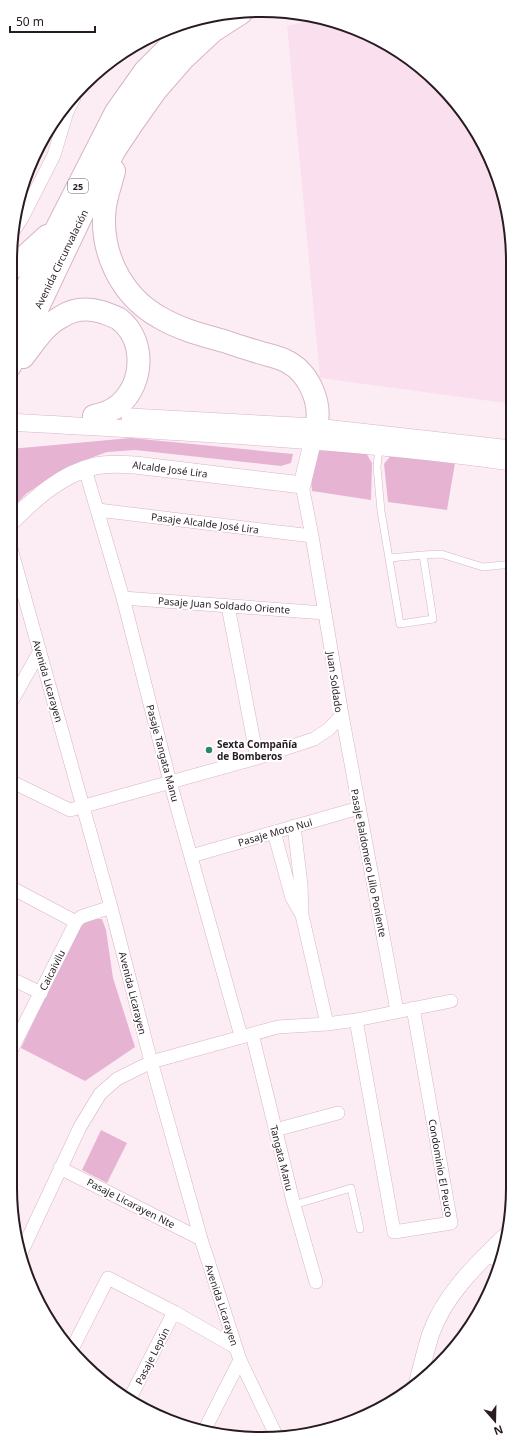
<svg xmlns="http://www.w3.org/2000/svg" width="523" height="1449" font-family="'Noto Sans',sans-serif">
<style>
.built{fill:#fae0ef}
.green{fill:#e7b3d2}
.lines{fill:none;stroke-linecap:round;stroke-linejoin:round}
.service-casing{stroke:#d7b4c8;stroke-width:8}
.minor-casing{stroke:#d7b4c8;stroke-width:14}
.tertiary-casing{stroke:#d7b4c8;stroke-width:18}
.trunk-casing{stroke:#d7b4c8;stroke-width:24}
.service{stroke:#fff;stroke-width:7}
.minor{stroke:#fff;stroke-width:13}
.tertiary{stroke:#fff;stroke-width:17}
.trunk{stroke:#fff;stroke-width:22}
.poi-dot{fill:#278962;stroke:#fff;stroke-width:1.5}
.labels{text-anchor:middle;dominant-baseline:central;stroke-width:4;stroke-linejoin:round;paint-order:stroke}
.shield{fill:#fff;stroke:#685f64;stroke-width:1}
.shield-label{font-size:9px;font-weight:bold;fill:#281b22}
.street-label{font-size:10px;fill:#281b22;stroke:#fff}
.poi-label{font-size:10px;font-weight:bold;fill:#281b22;stroke:#fff;text-anchor:start}
.rim{fill:none;stroke:#281b22;stroke-width:2}
</style>
<rect width="100%" height="100%" fill="#fcedf5"/>
<path class="built" d="M321,18L327,19L401,52L450,96L487,150L511,228V404L320,378L287,26Z"/>
<path class="green" d="M131,438L293,454L291,463L281,466L135,450L107,452L77,463L59,472L27,493L10,510V449Z
M322,446L365,451L372,463L371,500L312,491C310,470 310,463 322,446Z
M393,453L455,463L447,510L388,502L384,464Z
M93,919H102L106,930L113,978L135,1047L85,1081L21,1048L80,924Z
M101,1130L127,1143L107,1183L82,1170Z"/>
<g class="lines">
<defs>
<path id="service" d="M379,447L377,467L381,511L400,624L433,619L423,555
M389,558L423,555L441,554L483,567L512,564
M294,1205L351,1188L360,1229"/>
<path id="minor" d="M14,230L22,218L54,155L67,112L74,98
M85,469L123,598L170,782L241,1036
M98,510L312,536
M10,545L111,907L149,1054L201,1239L240,1360L276,1435
M123,598L325,613
M228,606L257,758
M10,704L40,651
M342,715L397,1011
M10,781L70,810L257,758L314,739L329,729L342,715L312,536L302,485
M294,826L301,885L302,913
M274,832L292,898L302,915L327,1024
M191,856L359,808
M10,887L76,922
M10,978L41,993
M356,1020L394,1232L451,1223L413,1008
M252,1034L294,1205L316,1282
M10,1053L76,922L81,917L111,907
M275,1130L338,1113
M60,1168L201,1239
M21,1253L80,1127L100,1094L117,1079L151,1062L278,1027L327,1024L356,1020L451,1001
M488,1253L499,1263
M71,1351L108,1278L174,1312L235,1347
M129,1400L174,1312
M205,1429L240,1360"/>
<path id="tertiary" d="M130,417L316,427L511,449
M10,422C177,432 345,439 511,462
M10,523C34,499 61,474 95,466C108,463 122,464 135,465L302,485L315,431
M418,1381C422,1365 426,1349 431,1333C445,1294 477,1264 507,1235"/>
<path id="trunk" d="M114,171C111,183 107,194 105,206C99,250 120,295 159,317C179,329 202,335 224,341C238,346 251,350 265,354C273,356 281,358 288,362C310,374 322,404 316,427
M10,270L47,236
M10,320L116,112L145,71L175,41L198,23
M23,357C34,343 45,325 61,317C73,309 88,308 102,312C107,314 114,316 119,319C146,340 144,383 119,405C112,411 103,414 94,416
M10,366L86,206L114,151L132,124L156,90L183,59L213,31L241,13"/>
</defs>
<use href="#service" class="service-casing"/>
<use href="#minor" class="minor-casing"/>
<use href="#tertiary" class="tertiary-casing"/>
<use href="#trunk" class="trunk-casing"/>
<use href="#service" class="service"/>
<use href="#minor" class="minor"/>
<use href="#tertiary" class="tertiary"/>
<use href="#trunk" class="trunk"/>
</g>
<circle class="poi-dot" cx="209" cy="750" r="4"/>
<g class="labels">
<rect class="shield" x="68" y="179" width="20" height="14" rx="3"/>
<g class="shield-label">
<text x="78" y="186">25</text>
</g>
<g class="street-label">
<text transform="translate(61 259) rotate(-64)">Avenida Circunvalación</text>
<text transform="translate(170 469) rotate(7)">Alcalde José Lira</text>
<text transform="translate(205 523) rotate(7)">Pasaje Alcalde José Lira</text>
<text transform="translate(224 605) rotate(4)">Pasaje Juan Soldado Oriente</text>
<text transform="translate(48 681) rotate(74)">Avenida Licarayen</text>
<text transform="translate(335 682) rotate(82)">Juan Soldado</text>
<text transform="translate(163 753) rotate(75)">Pasaje Tangata Manu</text>
<text transform="translate(275 832) rotate(-16)">Pasaje Moto Nui</text>
<text transform="translate(369 863) rotate(79)">Pasaje Baldomero Lillo Poniente</text>
<text transform="translate(52 970) rotate(-63)">Caicaivilu</text>
<text transform="translate(133 993) rotate(76)">Avenida Licarayen</text>
<text transform="translate(282 1158) rotate(76)">Tangata Manu</text>
<text transform="translate(441 1168) rotate(80)">Condominio El Peuco</text>
<text transform="translate(131 1203) rotate(27)">Pasaje Licarayen Nte</text>
<text transform="translate(222 1305) rotate(72)">Avenida Licarayen</text>
<text transform="translate(152 1356) rotate(-63)">Pasaje Lepún</text>
</g>
<g class="poi-label">
<text x="217" y="744">Sexta Compañía<tspan x="217" dy="12">de Bomberos</tspan></text>
</g>
</g>
<path d="M0 0H523V1449H0ZM261 17H262A244 244 0 0 1 506 261V1188A244 244 0 0 1 262 1432H261A244 244 0 0 1 17 1188V261A244 244 0 0 1 261 17Z" fill="#fff" fill-rule="evenodd"/>
<path class="rim" d="M261 17H262A244 244 0 0 1 506 261V1188A244 244 0 0 1 262 1432H261A244 244 0 0 1 17 1188V261A244 244 0 0 1 261 17Z"/>
<g transform="translate(495 1421) rotate(160)" stroke="#ffffff" stroke-width="3" paint-order="stroke">
<path d="M0-3L7 15L0 10L-7 15Z" fill="#281b22"/>
<text y="-6" font-size="11" font-weight="bold" text-anchor="middle" fill="#281b22">N</text>
</g>
<path d="M10 26v6h85v-6" fill="none" stroke="#281b22" stroke-width="2"/>
<text x="16" y="26" font-size="12" fill="#281b22" stroke="#ffffff" stroke-width="3" paint-order="stroke">50 m</text>
</svg>
